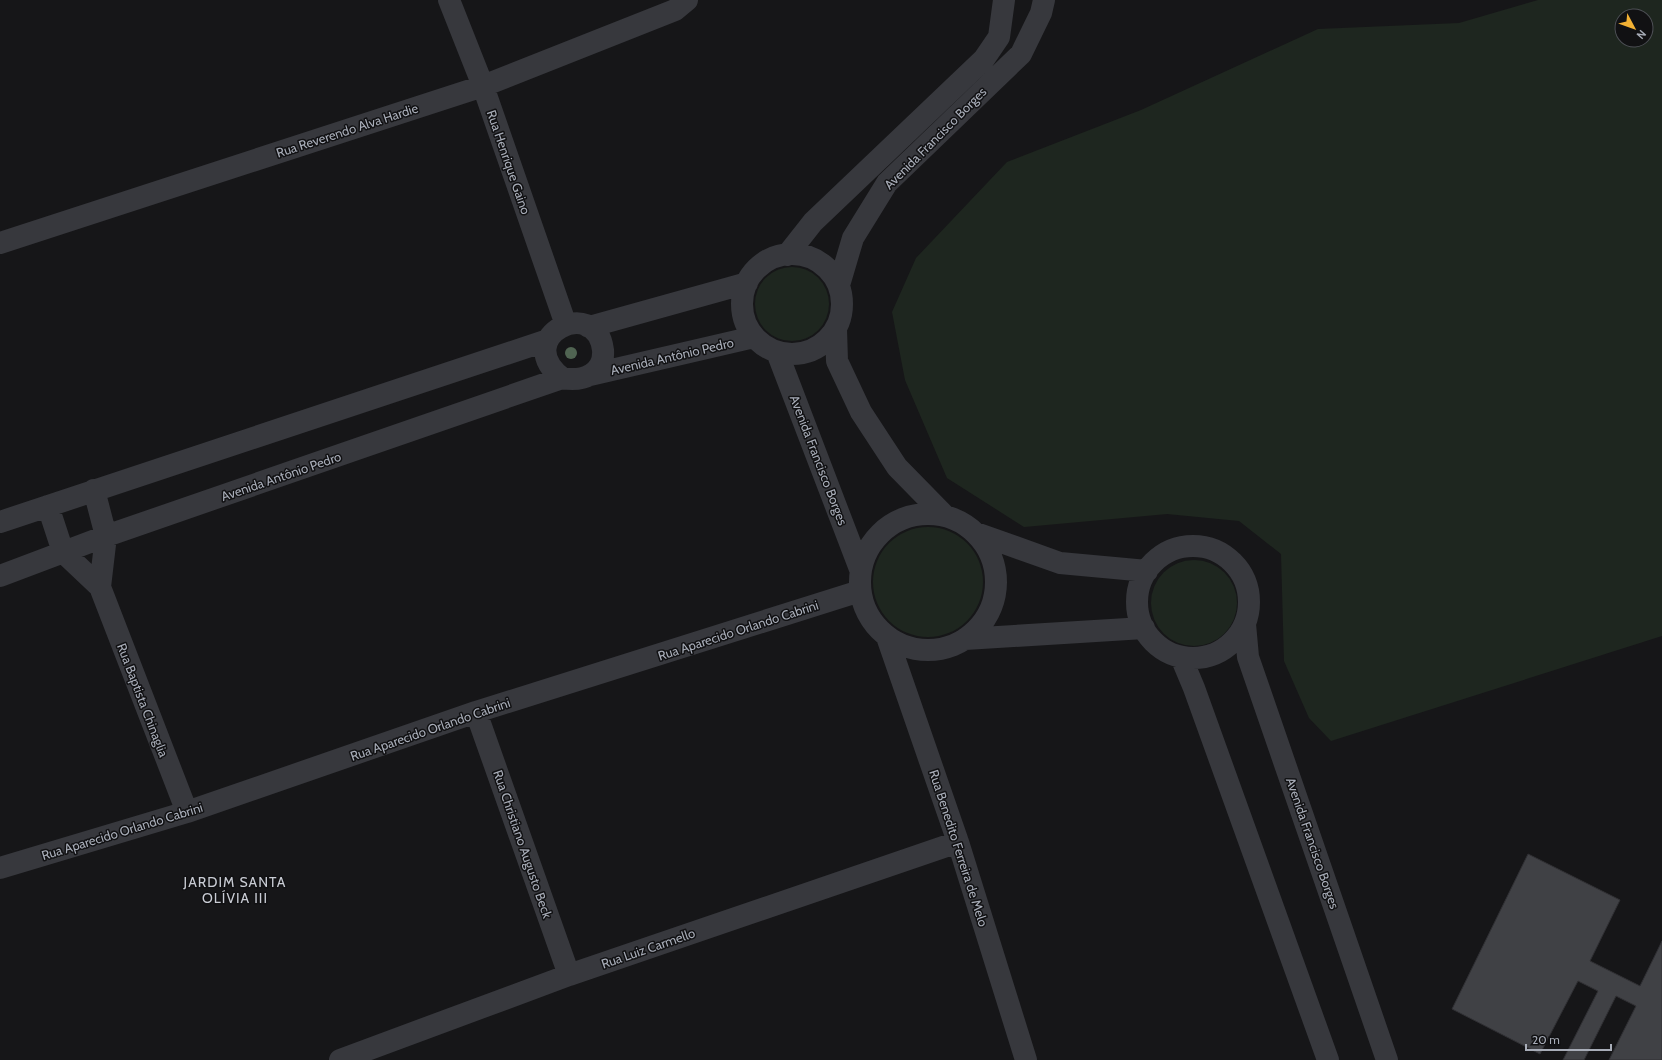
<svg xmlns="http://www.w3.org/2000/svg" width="1662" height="1060" font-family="Cabin,sans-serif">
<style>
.green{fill:#1e261f;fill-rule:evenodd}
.building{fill:#404145;stroke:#303034}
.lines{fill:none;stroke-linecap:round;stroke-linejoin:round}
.minor{stroke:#37383d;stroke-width:22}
.tree{fill:#506452}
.labels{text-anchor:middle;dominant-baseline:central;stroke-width:3;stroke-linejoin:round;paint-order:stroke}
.street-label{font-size:13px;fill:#a8adb8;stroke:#111113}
.neighbourhood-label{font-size:14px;letter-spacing:1px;fill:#c9ccd4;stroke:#111113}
</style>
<rect width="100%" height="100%" fill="#161618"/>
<path class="green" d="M1538,0H1662V636L1331,741L1309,718L1284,661L1281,554L1239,521L1167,514L1024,527L947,478L905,380L892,312L916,258L1007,162L1141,110L1318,29L1459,23ZM1622,16H1646V40H1622Z
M755 304a37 37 0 1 1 74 0a37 37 0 1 1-74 0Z
M873 582a55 55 0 1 1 110 0a55 55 0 1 1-110 0Z
M1151 603a43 43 0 1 1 86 0a43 43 0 1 1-86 0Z"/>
<path class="building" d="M1528,854L1620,900L1590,961L1640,986L1662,941V1060H1609L1636,1006L1616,996L1584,1060H1563L1598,991L1578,981L1540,1054L1452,1009Z"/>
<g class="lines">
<path class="minor" d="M449,0L483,86L566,325
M0,243L483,86L675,10L687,0
M742 304a50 50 0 1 1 100 0a50 50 0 1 1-100 0Z
M787,255L813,222L984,59L999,37L1004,0
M839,285L853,238L887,183L1021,54L1041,13L1044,0
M589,327L747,283
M836,329L837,361L861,412L897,467L944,515
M777,352L860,569
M590,375L754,337
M94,490L106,536L100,587
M48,506L63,552L100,587L187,812
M860 582a68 68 0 1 1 136 0a68 68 0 1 1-136 0Z
M0,522L548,340
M976,533L1060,563L1147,571
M1137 602a56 56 0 1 1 112 0a56 56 0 1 1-112 0Z
M0,576L106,536L562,378C582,382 605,374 603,350C596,294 510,337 562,378
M1245,624L1248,657L1387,1060
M887,637L958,842L1026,1060
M965,639L1144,628
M1181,657L1194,688L1328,1060
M476,712L569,975
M0,868L187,812L476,712L860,591
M340,1060L569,975L958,842"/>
</g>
<circle class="tree" cx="571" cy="353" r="6"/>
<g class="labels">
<g class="street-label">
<text transform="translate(347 130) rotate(-18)">Rua Reverendo Alva Hardie</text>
<text transform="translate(935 138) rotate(-45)">Avenida Francisco Borges</text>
<text transform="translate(509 162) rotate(71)">Rua Henrique Gaino</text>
<text transform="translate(672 356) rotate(-13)">Avenida Antônio Pedro</text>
<text transform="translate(819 460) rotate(69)">Avenida Francisco Borges</text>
<text transform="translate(281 476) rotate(-19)">Avenida Antônio Pedro</text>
<text transform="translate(738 630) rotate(-18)">Rua Aparecido Orlando Cabrini</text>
<text transform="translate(143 700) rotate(69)">Rua Baptista Chinaglia</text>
<text transform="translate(430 729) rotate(-19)">Rua Aparecido Orlando Cabrini</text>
<text transform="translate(122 831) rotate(-17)">Rua Aparecido Orlando Cabrini</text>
<text transform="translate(1313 843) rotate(71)">Avenida Francisco Borges</text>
<text transform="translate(523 844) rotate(71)">Rua Christiano Augusto Beck</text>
<text transform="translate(959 848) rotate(72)">Rua Benedito Ferreira de Melo</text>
<text transform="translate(648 948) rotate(-19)">Rua Luiz Carmello</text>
</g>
<g class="neighbourhood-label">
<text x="235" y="882">JARDIM SANTA<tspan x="235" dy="16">OLÍVIA III</tspan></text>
</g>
</g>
<g transform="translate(1634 28) rotate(131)"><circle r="19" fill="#111113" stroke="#4d4f55"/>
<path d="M0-3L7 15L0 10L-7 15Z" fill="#f2b134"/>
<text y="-6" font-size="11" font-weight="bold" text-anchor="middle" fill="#a8adb8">N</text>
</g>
<path d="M1526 1044v6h85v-6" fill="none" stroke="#a8adb8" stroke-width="2"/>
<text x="1532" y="1044" font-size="12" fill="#a8adb8" stroke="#111113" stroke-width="3" paint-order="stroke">20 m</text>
</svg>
